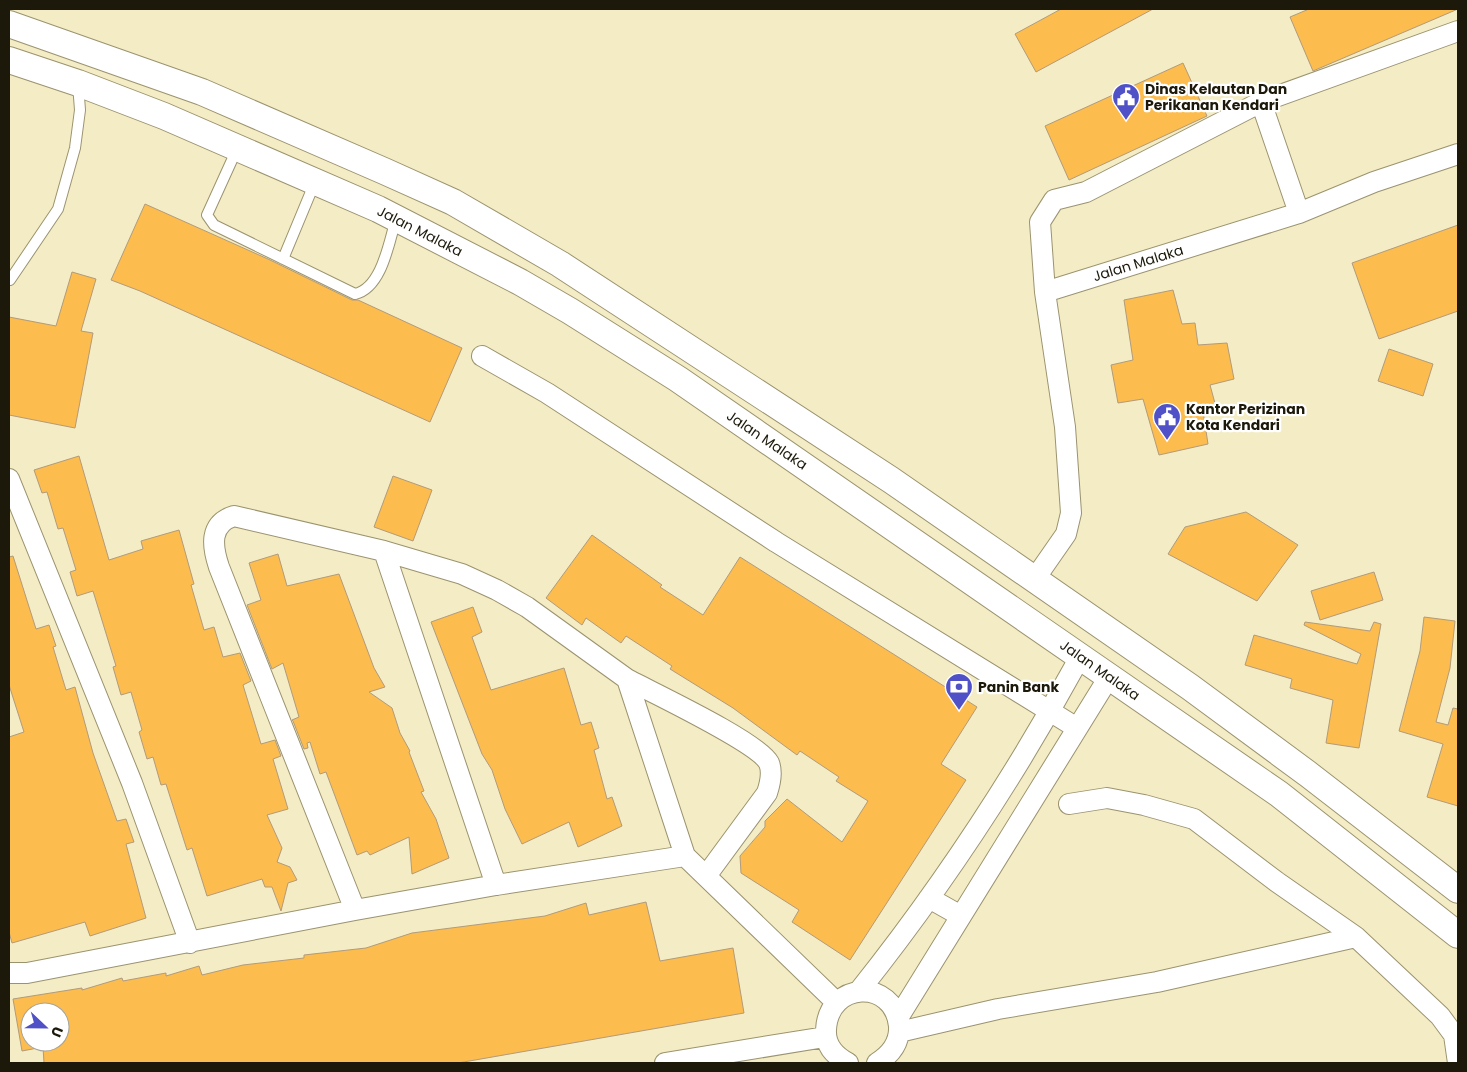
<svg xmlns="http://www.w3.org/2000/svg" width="1467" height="1072" font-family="Poppins,sans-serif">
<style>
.building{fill:#fcbc4e;stroke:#b19b7b;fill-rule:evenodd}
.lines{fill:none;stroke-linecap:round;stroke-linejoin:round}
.service-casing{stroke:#9b936f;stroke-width:12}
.minor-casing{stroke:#9b936f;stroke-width:22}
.tertiary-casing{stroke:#9b936f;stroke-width:28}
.service{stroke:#fff;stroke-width:10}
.minor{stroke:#fff;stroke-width:20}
.tertiary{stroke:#fff;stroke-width:26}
.labels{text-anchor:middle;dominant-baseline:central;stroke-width:4.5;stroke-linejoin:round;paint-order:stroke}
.poi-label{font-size:14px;font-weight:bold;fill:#1c190b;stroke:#fff;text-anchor:start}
.street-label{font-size:14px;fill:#1c190b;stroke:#fff}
</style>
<rect width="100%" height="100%" fill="#f4ecc4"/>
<path class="building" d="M1061,9H1153L1036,72L1015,34Z
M1309,9H1458L1313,71L1290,17Z
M1183,63L1207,116L1069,180L1045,126Z
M145,204L268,259L352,300H358L462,348L430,422L140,291L111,280Z
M1458,225V311L1379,339L1352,263Z
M72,272L96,279L81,331L93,333L75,428L9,415V317L56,326Z
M1173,290L1182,324L1195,323L1198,345L1227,343L1234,379L1210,385L1216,407L1203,411L1208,444L1159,455L1143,399L1118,403L1111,365L1133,360L1124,300Z
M1389,349L1433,364L1423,396L1378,381Z
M79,456L109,560L143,549L141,541L179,530L194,584L191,585L204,630L214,627L223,657L240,653L251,681L243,685L261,744L275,740L281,756L273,759L288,809L267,815L282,848L277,862L290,867L297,880L288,883L281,911L272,887H265L262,879L207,896L192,848L187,850L166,784L161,785L153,757L147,759L139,732L142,730L131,692L121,695L113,667L116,666L93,591L77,596L70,572L76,570L63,528L58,529L47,492L42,493L34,470Z
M393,476L432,490L413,541L374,527Z
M1246,512L1298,545L1257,601L1168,554L1185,527Z
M592,535L662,585L660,587L703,615L740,557L977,707L941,764L966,780L850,960L792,922L799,910L741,873L740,856L765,827V821L787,799L842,842L868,801L836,781L839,777L800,751L797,755L733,708L670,669L672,666L626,636L621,643L586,618L582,625L546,598Z
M278,554L287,586L339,574L374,668L385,687L369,692L392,708L400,733L410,751L409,752L424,791L421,792L436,819L449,858L412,874L409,837L370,855L367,851L357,855L326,772L320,774L310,742L307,743L308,748L304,749L293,721L292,720L299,717L283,663L272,669L247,605L261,600L249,563Z
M13,556L36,629L49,625L56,646L53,647L66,690L75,687L93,753L117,821L126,819L134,842L126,844L146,918L90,936L85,922L12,943L9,932V737L24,732L9,685V557Z
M1374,572L1383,600L1320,620L1311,591Z
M473,607L482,632L472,637L491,690L564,668L581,725L591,722L599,748L594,750L607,799L612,797L622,826L578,847L569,822L522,844L505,809L492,770L482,754L431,622Z
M1424,617L1455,621L1450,668L1436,722L1448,725L1453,708L1458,709V806L1427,797L1443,744L1399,731L1420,651Z
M1305,622L1370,631L1374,622L1381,624L1359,748L1326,743L1333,700L1290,688L1292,679L1245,665L1254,635L1357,664L1361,654L1304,625Z
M646,902L660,961L733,948L744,1013L458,1063H44L43,1047L22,1051L13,999L82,988V990L122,978L123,981L166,973V976L199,966L202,975L243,965L304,958V955L366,948L412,933L545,916L586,903L589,915ZM30,1012H60V1042H30Z"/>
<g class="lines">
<defs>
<path id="service" d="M237,149L207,215L214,225L355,294C382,288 389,242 396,219
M283,259L315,182
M10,280L58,209L75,148L80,110L78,84"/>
<path id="minor" d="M1261,102L1458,31
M1045,292L1040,222L1054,200L1086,192L1261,102L1299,213
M482,356L547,393L776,542L1077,728
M9,479L132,783L190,943
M384,551L462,574L497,590L527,607L627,679L685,856
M1034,580L1066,534L1071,513L1065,427L1045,292L1299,213L1374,182L1458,154
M627,679C653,693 758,742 769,763C773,773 770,784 767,793L706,876
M1069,804L1107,798L1144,805L1194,819L1277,882L1356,937L1440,1016L1454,1035L1458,1063
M929,898L961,916
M355,910L219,567C212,546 209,524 234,516L384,551L496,885
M9,973H27L355,910L496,885L685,856L836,1002
M859,991C942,887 1016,774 1080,657
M898,1018L1109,677
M899,1032L998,1009L1157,982L1356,937
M665,1063L825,1037
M848,1063C835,1056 825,1046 826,1030C828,981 894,978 899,1026C900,1043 890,1055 877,1063"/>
<path id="tertiary" d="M9,24L202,92L384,171L453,202L560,264L891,480L1190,687L1308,774L1458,890
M9,60L78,83L164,116L378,209L520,282L570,311L678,379L1279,794L1458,935"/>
</defs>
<use href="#service" class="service-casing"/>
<use href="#minor" class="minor-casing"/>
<use href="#tertiary" class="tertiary-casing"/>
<use href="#service" class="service"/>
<use href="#minor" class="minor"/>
<use href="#tertiary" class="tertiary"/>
</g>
<defs>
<symbol id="civic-pin" viewBox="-11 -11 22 30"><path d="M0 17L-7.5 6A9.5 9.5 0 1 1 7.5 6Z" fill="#5051c7" stroke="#fff"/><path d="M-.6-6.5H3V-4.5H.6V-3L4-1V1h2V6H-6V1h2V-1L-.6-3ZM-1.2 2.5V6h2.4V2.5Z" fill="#fff"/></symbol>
<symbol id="bank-pin" viewBox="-11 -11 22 30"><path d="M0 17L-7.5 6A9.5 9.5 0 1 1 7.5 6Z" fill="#5051c7" stroke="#fff"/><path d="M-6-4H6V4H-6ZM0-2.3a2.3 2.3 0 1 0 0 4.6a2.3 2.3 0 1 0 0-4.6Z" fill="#fff"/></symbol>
</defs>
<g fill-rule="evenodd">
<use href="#civic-pin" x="1110" y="81" width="32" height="43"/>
<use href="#civic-pin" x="1151" y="401" width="32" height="43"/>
<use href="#bank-pin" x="943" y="671" width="32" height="43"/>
</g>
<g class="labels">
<g class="poi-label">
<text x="1145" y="89">Dinas Kelautan Dan<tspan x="1145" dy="16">Perikanan Kendari</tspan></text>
<text x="1186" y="409">Kantor Perizinan<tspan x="1186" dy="16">Kota Kendari</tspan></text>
<text x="978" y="687">Panin Bank</text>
</g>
<g class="street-label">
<text transform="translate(420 231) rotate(27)">Jalan Malaka</text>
<text transform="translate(1138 263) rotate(-17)">Jalan Malaka</text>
<text transform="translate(767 440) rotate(34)">Jalan Malaka</text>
<text transform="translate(1100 670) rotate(35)">Jalan Malaka</text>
</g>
</g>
<rect width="1467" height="1072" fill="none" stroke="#1c190b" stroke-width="20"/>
<g transform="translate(45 1027) rotate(112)"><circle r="24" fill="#ffffff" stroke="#a4a39d"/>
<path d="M0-4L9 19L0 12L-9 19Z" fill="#5051c7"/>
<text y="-8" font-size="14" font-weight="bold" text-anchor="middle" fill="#1c190b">U</text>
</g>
</svg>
